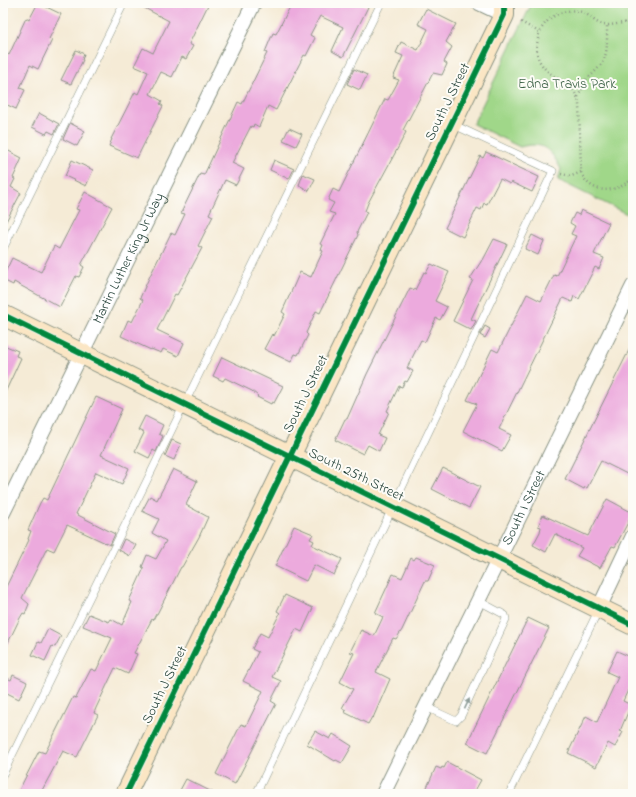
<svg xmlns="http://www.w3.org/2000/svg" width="636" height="797" font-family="'Indie Flower',sans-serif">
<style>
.green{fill:#a0d789;stroke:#608a5e}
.building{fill:#ecaadd}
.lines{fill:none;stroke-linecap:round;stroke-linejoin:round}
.lane-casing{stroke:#8a9485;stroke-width:8}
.street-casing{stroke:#8a9485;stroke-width:16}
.secondary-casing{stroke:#8a9485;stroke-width:22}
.path{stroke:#8a9485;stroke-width:2.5;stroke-dasharray:1 3;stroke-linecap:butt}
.lane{stroke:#fff;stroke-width:7}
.street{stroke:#fff;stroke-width:14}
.secondary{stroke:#fbe6c4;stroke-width:20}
.cycleway-casing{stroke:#fdfcf7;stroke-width:8}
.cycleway{stroke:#00873e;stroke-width:6}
.oneway{fill:#8f9e9a}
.labels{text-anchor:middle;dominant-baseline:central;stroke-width:4;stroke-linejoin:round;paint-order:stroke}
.park-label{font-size:14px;fill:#3f6449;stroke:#fdfcf7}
.street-label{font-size:14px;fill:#1f3d34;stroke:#fdfcf7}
</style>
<rect width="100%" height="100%" fill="#fdfcf7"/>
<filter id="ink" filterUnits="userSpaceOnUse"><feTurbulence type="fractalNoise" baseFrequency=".025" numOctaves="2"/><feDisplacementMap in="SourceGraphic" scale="8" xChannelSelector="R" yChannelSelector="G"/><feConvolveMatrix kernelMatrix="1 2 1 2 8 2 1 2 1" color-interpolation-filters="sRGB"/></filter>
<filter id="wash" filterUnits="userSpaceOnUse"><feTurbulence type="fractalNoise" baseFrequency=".012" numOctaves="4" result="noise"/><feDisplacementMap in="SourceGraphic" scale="16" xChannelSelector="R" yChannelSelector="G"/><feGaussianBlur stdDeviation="0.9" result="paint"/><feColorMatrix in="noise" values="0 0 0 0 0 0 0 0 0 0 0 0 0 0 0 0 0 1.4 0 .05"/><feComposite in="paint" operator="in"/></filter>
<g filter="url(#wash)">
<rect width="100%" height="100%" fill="#f5ebd6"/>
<path class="green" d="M532,3H633V217L558,180L561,169C550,149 544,141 520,147L473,124Z"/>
<g id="blocks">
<path class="building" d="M38,3L61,14L49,39L52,40L38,69L30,65L20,88L25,90L16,109L3,103V60L6,53L9,55L26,18L29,20Z
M135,3H209L189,44L193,46L186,59L182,57L172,77L161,72L150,94L162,101L160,104L163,106L137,158L109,146L112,139H111L135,92L138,94L148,72L134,66L143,48L153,53L169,21Z
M292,3H361L368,7L343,57L332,51L343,27L320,16L310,35L315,38L306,56L304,55L276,110L268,106L259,127L254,124L253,127L251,126L232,163L244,169L236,185L225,180L209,214L213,216L198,246L202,248L177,295L175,294L157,330L184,343L178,356L163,349L161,353L151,349V350L121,336L128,320L132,322L143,300L140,298L148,280L171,233L175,235L185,214L181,213L200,174L204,175L238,102L242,104L267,53L265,52L273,33L276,34Z
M426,9L456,24L446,42L452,47L444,62L447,64L442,75L433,73L403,130L406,132L400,144L368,203L365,211L367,212L357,232L358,235L320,313L316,311L306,333L308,335L298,355L295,354L291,362L264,349L272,334L274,336L285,314L282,312L300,272L311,277L323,251L321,250L323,245L320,244L335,214L329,212L334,203L328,200L333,189L339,192L340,190L385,99L388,100L399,80L393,78L403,56L396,53L401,42L418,50L428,29L418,24Z
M76,50L84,54L82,60H83L71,84L61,80Z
M354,69L367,75L360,90L347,84Z
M39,113L59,124L54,134L48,131L46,134L32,127Z
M70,123L85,131L77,146L63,139Z
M289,128L302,134L296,146L283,140Z
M3,148L22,158L13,178L15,179L11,187L21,193L3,227Z
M486,152L539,177L532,192L511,182L510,184L500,179L487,204L484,203L481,210L477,208L463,237L445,228L480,156L483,158Z
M72,160L93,170L86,186L65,176Z
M274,160L294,169L289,179L270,170Z
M303,174L315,179L309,191L299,185Z
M85,192L112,207L81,265L84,267L79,277L76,276L60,307L14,282L13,285L3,280V277L12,258L41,272L54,246L59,249L79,210L76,209Z
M581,210L609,223L594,254L604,258L599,269L595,267L579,299L574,296L572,302L563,298L499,429L511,435L502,451L463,431L477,404L467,400L492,349L498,352L527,294L541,301L554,275L557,276L576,236L571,234L575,226L570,223L575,213L579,215Z
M532,235L544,241L538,255L525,249Z
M494,239L507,244L471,319L476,321L471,330L453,321L473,280L470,279L482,260H483Z
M431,264L449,272L435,301L447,307L440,320L436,318L425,342L421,340L407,368L413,371L407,382L405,381L402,387L399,386L387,411L389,412L378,435L385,438L379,451L368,445L363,454L335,440L345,419H347L367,374L410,288L415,290L424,272L426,273Z
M485,326L490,329L485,338L480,335Z
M633,342V477L601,461L587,488L585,487L584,489L565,479Z
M6,346L18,351L16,356L21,358L3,397V353Z
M222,357L283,386L274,403L272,402L271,404L257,397L258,396L252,391L225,378L223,381L213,376Z
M96,397L122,409L101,455L129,468L122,484L96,472L76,514L115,534L110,545L67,525L54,551L47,548L22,598L29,604L25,614L23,613L20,618L3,653V593L29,540L28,539L31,531L28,530L40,503L43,498L47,500Z
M145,416L163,425L159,434L163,436L156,452L153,450L149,458L135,451L144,433L138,430Z
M172,440L181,444L174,460L165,456Z
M443,468L480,487L469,508L432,489Z
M173,469L197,481L186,505L208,517L199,537L182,567H181L157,614H156L153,620L152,619L134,653L137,654L128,674L115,668L96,708L94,713L98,715L77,757L63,751L40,794H17L39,751L45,753L73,697L76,698L91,669L96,671L112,638L83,626L89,614L109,622L111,619L122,625L132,602L129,601L144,568L142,567L147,555L156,559L166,541L152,533L159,519L142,511L150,496L157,500Z
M607,499L633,513L615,547L612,546L600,568L577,556L582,548L555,534L546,552L533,545L540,532L541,527L538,526L543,515L588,536Z
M294,526L313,534L310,539L314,541L312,545L342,559L334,575L314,565L306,581L275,566Z
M124,539L136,545L130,556L119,550Z
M416,557L435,565L428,581H425L402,630L396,639L393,638L376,672L390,679L373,718L372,717L368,724L344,712L346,710L342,708L353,689L340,682L354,653L350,652L361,630L374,636L383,617L375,613L393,574L402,578L411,558L414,560Z
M285,595L313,608L302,632L296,629L272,677L281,681L271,701L276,704L235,784L216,774L241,724L246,726L263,691L243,681L258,652L252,649L260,633L268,637L280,613L277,611Z
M528,618L549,628L487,753L467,743Z
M48,629L61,636L55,647L52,646L45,661L32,655L38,642L41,643Z
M617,651L633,658V679L623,701L631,705L620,731L623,732L615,747L608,743L596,767L568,753L586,716L597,722L618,677L607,672Z
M13,675L27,682L19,699L3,691V676L11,680Z
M315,731L330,739L333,734L352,746L342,763L336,760L335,761L307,744Z
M447,762L481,780L473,794H424L436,767L441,769L442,767L444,768Z
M186,779L216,794H178Z"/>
</g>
</g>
<g filter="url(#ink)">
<use href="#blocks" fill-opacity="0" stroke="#8a9485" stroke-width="1"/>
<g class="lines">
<defs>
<path id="lane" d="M3,249L124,3
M426,707L456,721L461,716L506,619L505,615L479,601
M3,774L381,3
M256,794L553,171L452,124
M509,794L599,609"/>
<g id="street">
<path d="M479,3L504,15"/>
<path id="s1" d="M3,513L254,3"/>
<path d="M599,608L633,536"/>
<path id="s2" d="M383,794L633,286"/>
</g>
<path id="secondary" d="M3,315L633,625
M126,794L504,15V3"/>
</defs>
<use href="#lane" class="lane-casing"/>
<use href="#street" class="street-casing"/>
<use href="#secondary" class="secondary-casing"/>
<path class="path" d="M521,22L539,32
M633,22C625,22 610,26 603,25C595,23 590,15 582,12C564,6 540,20 538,39C536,48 536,57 542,65C554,82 573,79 579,103L581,172C590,196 617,193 633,178
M586,80C609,60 607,54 607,25
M568,83L586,80L578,97
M561,174L572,176L581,172"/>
<use href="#lane" class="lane"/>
<use href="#street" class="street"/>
<use href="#secondary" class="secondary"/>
<defs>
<path id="cycleway" d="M3,315L633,625
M126,794L504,15V3"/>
</defs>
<use href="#cycleway" class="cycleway-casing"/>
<use href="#cycleway" class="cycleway"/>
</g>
<defs><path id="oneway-solid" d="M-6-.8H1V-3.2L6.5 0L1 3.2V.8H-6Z"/></defs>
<use class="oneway" href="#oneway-solid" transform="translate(467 704) rotate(-65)"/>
</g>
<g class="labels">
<g class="park-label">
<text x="567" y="84">Edna Travis Park</text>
</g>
<g class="street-label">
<text transform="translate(448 102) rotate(-64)">South J Street</text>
<text stroke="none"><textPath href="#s1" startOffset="284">Martin Luther King Jr Way</textPath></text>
<text transform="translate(306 394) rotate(-64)">South J Street</text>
<text transform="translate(356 475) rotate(26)">South 25th Street</text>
<text stroke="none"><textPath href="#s2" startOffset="319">South I Street</textPath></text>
<text transform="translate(165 685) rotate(-64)">South J Street</text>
</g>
</g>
<rect width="636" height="797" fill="none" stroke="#fdfcf7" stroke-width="16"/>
</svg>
